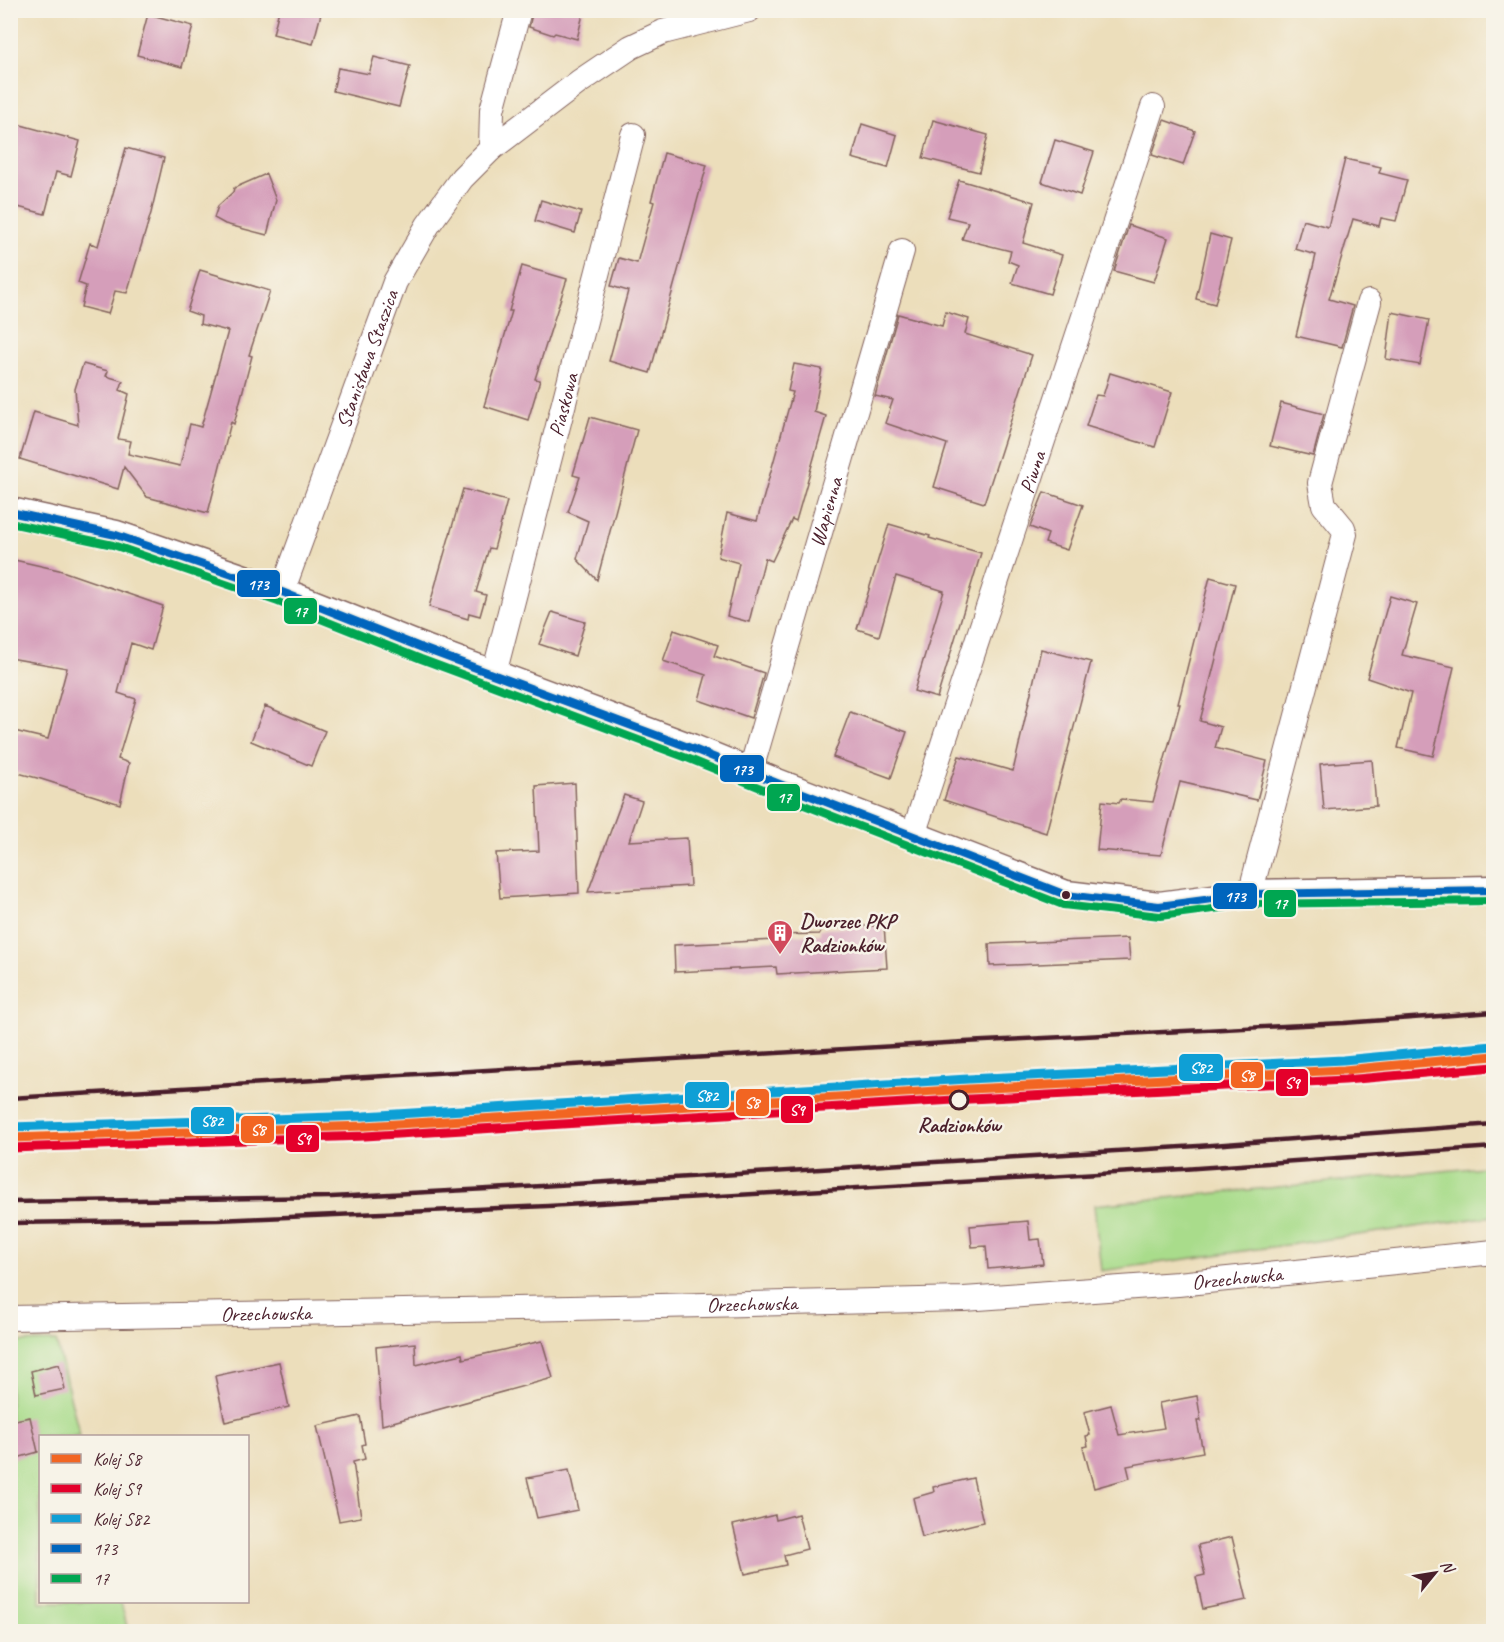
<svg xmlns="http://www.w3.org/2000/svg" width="1504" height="1642" font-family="Caveat,sans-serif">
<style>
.green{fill:#a9dc8b;stroke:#7a7e5b;stroke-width:1.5}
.building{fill:#d59eba}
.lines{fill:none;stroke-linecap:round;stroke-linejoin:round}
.minor-casing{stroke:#83625d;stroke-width:26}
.tertiary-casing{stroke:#83625d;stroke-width:31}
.minor{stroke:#fff;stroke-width:24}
.tertiary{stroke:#fff;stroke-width:28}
.rail{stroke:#4a1f2b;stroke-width:4.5}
.bus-1-casing{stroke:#f7f3e8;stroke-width:12}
.bus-2-casing{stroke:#f7f3e8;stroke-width:12}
.bus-1{stroke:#0065bd;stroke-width:8}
.bus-2{stroke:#00a651;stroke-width:8}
.rail-1-casing{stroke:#f7f3e8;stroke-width:14}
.rail-2-casing{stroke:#f7f3e8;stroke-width:14}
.rail-3-casing{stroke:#f7f3e8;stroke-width:14}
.rail-1{stroke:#f26522;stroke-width:9}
.rail-2{stroke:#e4002b;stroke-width:9}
.rail-3{stroke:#0f9fd5;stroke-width:9}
.bus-dot{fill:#4a1f2b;stroke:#f7f3e8;stroke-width:2}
.stop-dot{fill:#f7f3e8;stroke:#4a1f2b;stroke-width:3}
.labels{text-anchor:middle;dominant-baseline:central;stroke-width:5;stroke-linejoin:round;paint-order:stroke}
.street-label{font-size:21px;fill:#4a1f2b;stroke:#f7f3e8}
.poi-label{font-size:21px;font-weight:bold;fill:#4a1f2b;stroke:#f7f3e8;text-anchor:start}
.stop-label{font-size:21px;font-weight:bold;fill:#4a1f2b;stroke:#f7f3e8}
.line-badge{stroke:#f7f3e8;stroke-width:2}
.badge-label{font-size:16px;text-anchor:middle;font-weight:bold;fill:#fff}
</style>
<rect width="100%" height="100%" fill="#f7f3e8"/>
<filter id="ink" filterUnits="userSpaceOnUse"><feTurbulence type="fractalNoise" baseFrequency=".0167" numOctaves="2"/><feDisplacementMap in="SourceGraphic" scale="12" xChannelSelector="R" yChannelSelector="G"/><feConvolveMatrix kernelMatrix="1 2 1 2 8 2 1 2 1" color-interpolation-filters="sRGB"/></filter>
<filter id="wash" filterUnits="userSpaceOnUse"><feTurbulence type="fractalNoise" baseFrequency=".008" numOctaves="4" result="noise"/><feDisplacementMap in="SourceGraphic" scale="24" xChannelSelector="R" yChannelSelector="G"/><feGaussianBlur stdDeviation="1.35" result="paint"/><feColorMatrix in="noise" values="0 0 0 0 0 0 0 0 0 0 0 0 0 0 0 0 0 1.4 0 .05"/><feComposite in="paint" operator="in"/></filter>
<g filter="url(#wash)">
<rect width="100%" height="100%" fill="#ecdebb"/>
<path class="green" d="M1493,1166V1216L1101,1271L1094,1205Z
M56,1341L80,1436H40V1602H121L128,1631H11L10,1342Z"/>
<g id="blocks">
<path class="building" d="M279,10H322L313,44L273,34Z
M533,10H584L577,39L555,33L553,35L529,27Z
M148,14L193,26L182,67L137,55Z
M374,57L410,66L399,107L333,91L338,68L369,74Z
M933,120L988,135L979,172L923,158Z
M1164,120L1195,131L1183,165L1152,155Z
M10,122L80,141L71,176L56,172L45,214L10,205Z
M862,124L897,135L888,168L852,158Z
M1055,140L1094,152L1080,195L1042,182Z
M126,148L164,158L151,213L127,293L115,291L108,314L81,307L86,286L78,283L90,243L98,246Z
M664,153L707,165L650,373L609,361L628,291L611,286L619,258L637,263L654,202L651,201Z
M1345,159L1381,167L1379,173L1407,180L1396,221L1381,218L1379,226L1353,219L1329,299L1353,306L1342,347L1296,336L1316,255L1295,249L1303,220L1328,227Z
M266,174L276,200L267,235L225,224L214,218L218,206L233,192L234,188Z
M959,180L1034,202L1023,243L1062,255L1050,294L1012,283L1018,265L1008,261L1011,251L962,239L968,222L947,217Z
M541,200L581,212L575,233L535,221Z
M1129,225L1168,238L1154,282L1114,271Z
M1210,234L1231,240L1215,304L1196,299Z
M522,266L567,279L535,379L540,380L528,420L484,406L512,311H509Z
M200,270L270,291L249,355L252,356L234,424L231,422L208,513L147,497L124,467L118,489L20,459L34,412L78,425L75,389L83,364L108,371L106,376L123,381L120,390L129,394L118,439L131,441L128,454L180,466L190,424L201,427L228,331L200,324L201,316L187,311Z
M946,312L969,319L965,334L1032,355L984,503L934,487L947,444L885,423L893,400L875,396L898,314L942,326Z
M1392,312L1429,320L1420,365L1386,359Z
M794,364L822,369L814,412L826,416L796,521L792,519L772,561L765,558L749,622L727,616L739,563L718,557L727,513L757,521L793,392L788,391Z
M1110,373L1172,392L1155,447L1086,426L1096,395L1103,396Z
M1281,403L1324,414L1313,456L1270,446Z
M590,417L637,430L597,580L577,559L588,521L568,512L580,477L573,475Z
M463,489L507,501L494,549L489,548L476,592L486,595L480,616L469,613L468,619L429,607Z
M1044,492L1083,505L1067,550L1045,543L1048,534L1030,527Z
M889,524L930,536L929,538L981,553L937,698L914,691L944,591L896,576L879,636L857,629Z
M10,559L59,570L163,606L151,650L131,643L118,693L136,699L118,759L129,763L120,804L41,779L10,771V730L48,739L67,668L10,658Z
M1210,577L1235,584L1200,721L1221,727L1215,748L1267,761L1257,800L1180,782L1161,855L1097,850L1102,801L1119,803L1121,799L1153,802L1180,704H1178Z
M1390,596L1417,604L1402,655L1454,667L1433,756L1398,748L1411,693L1367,678Z
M552,612L585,622L575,656L539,644Z
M674,630L718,645L714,656L764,673L751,718L699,700L706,675L663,661Z
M1041,649L1091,662L1046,833L944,800L959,756L1013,771Z
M265,706L325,731L311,766L251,741Z
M850,712L907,732L891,778L833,757Z
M1372,760L1376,806L1324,810L1320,764Z
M575,783L579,893L500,898L496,853L539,851L536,786Z
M624,795L642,801L629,841L687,838L690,886L588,892Z
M884,925L887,968L777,974L776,967L675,972L674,945L775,940V935L820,934V929Z
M1128,938L1130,960L990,966L989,944Z
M1028,1221L1030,1240L1040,1239L1043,1264L988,1269L986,1246L972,1247L970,1226Z
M542,1341L553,1378L382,1425L376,1347L415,1343L416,1365L462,1354L463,1359Z
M279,1362L289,1407L225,1422L215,1376Z
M59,1364L65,1389L36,1395L31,1371Z
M1197,1396L1201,1421H1197L1203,1452L1127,1466L1130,1478L1094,1488L1083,1447L1088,1446L1086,1436L1090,1435L1084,1412L1111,1405L1119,1435L1164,1428L1159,1403Z
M360,1416L365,1444L362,1445L365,1459L353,1462L361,1517L339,1521L317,1426Z
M30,1417L38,1452L10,1460V1421Z
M569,1470L578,1510L537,1518L527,1478Z
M973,1478L983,1522L922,1537L913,1498L934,1492L933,1487Z
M798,1514L807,1549L784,1555L786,1565L745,1574L733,1525L775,1515L776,1520Z
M1232,1537L1247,1600L1203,1609L1196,1577L1205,1575L1198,1545Z"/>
</g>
</g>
<g filter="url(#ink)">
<use href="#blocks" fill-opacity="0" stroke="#83625d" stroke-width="1.5"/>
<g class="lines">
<defs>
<g id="minor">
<path d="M491,149L492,110L519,10"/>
<path id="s1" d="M282,592L395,282L428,225L462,178L491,149L579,82L631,47L663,32L749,10"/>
<path id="s2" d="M494,674L633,135"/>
<path id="s3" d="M750,773L902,251"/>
<path id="s4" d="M913,835L1153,107"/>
<path d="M1250,894L1345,534L1343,528L1324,505L1320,483L1369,302"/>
<path id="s5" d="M10,1318L571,1308L964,1299L1178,1284L1494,1252"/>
</g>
<path id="tertiary" d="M10,512L116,535L282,592L425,649L691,748L777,783L1066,895L1159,906L1250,894L1494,890"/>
</defs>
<use href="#minor" class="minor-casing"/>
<use href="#tertiary" class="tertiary-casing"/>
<use href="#minor" class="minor"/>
<use href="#tertiary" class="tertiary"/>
<path class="rail" d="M10,1098L964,1042L1344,1023L1494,1012
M10,1202L331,1197L508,1188L1198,1146L1494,1124
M10,1223L218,1220L548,1206L1183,1169L1494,1147"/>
<defs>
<path id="bus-1" d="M10,512L116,535L282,592L425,649L691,748L777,783L1066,895L1159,906L1250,894L1494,890"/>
<path id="bus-2" d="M10,523L113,545L278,602L421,659L687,758L773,793L1063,905L1160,916L1251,904L1494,901"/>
</defs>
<use href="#bus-1" class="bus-1-casing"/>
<use href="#bus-2" class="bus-2-casing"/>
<use href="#bus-1" class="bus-1"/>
<use href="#bus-2" class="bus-2"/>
<defs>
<path id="rail-1" d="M10,1138L364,1126L969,1089L1344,1070L1494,1056"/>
<path id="rail-2" d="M10,1148L365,1136L970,1099L1345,1080L1494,1067"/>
<path id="rail-3" d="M10,1127L364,1116L968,1079L1343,1060L1493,1046"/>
</defs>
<use href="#rail-1" class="rail-1-casing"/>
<use href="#rail-2" class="rail-2-casing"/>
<use href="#rail-3" class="rail-3-casing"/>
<use href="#rail-1" class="rail-1"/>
<use href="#rail-2" class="rail-2"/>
<use href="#rail-3" class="rail-3"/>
</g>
</g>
<defs>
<symbol id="building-pin" viewBox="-11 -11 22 30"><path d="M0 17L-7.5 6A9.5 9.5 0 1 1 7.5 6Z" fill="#d1495b" stroke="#f7f3e8"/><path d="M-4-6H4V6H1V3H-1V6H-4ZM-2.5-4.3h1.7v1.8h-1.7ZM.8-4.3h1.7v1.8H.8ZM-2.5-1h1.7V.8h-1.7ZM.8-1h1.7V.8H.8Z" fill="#fff"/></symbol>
</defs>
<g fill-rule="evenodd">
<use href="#building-pin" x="765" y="918" width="30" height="40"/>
</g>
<circle class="bus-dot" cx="1066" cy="895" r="5"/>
<circle class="stop-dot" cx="959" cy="1100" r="9"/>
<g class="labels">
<g class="street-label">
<text stroke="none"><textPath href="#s1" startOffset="248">Stanisława Staszica</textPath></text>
<text stroke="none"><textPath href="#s2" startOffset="278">Piaskowa</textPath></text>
<text stroke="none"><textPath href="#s4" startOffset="382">Piwna</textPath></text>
<text stroke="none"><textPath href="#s3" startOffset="272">Wapienna</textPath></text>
<text stroke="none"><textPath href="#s5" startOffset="1228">Orzechowska</textPath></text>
<text stroke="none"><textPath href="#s5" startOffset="742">Orzechowska</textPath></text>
<text stroke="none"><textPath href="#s5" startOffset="256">Orzechowska</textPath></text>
</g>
<g class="poi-label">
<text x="800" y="921">Dworzec PKP<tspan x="800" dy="24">Radzionków</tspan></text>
</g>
<g class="stop-label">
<text x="959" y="1125">Radzionków</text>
</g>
</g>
<g class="line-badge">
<rect x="236" y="569" width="45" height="29" rx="6" fill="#0065bd"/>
<rect x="283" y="597" width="35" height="28" rx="6" fill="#00a651"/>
<rect x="719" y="754" width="46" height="29" rx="6" fill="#0065bd"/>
<rect x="766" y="783" width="35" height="29" rx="6" fill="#00a651"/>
<rect x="1212" y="882" width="46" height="28" rx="6" fill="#0065bd"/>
<rect x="1263" y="889" width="34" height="29" rx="6" fill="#00a651"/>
<rect x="1178" y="1053" width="46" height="29" rx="6" fill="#0f9fd5"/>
<rect x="1230" y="1061" width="34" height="28" rx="6" fill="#f26522"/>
<rect x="1275" y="1068" width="34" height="29" rx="6" fill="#e4002b"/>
<rect x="684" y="1081" width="46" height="28" rx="6" fill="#0f9fd5"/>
<rect x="735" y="1088" width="35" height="29" rx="6" fill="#f26522"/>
<rect x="780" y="1095" width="34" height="29" rx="6" fill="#e4002b"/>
<rect x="190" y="1106" width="45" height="29" rx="6" fill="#0f9fd5"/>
<rect x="240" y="1115" width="35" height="29" rx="6" fill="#f26522"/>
<rect x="285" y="1124" width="35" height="29" rx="6" fill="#e4002b"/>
</g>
<g class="badge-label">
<text x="258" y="590">173</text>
<text x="300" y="617">17</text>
<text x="742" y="775">173</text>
<text x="784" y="803">17</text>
<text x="1235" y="902">173</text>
<text x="1280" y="909">17</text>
<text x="1201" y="1073">S82</text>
<text x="1247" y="1081">S8</text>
<text x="1292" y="1088">S9</text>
<text x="707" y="1101">S82</text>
<text x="752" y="1108">S8</text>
<text x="797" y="1115">S9</text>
<text x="212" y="1126">S82</text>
<text x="258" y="1135">S8</text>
<text x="303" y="1144">S9</text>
</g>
<rect width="1504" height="1642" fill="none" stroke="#f7f3e8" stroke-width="36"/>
<rect x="39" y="1435" width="210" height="168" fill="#f7f3e8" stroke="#b29e9c" stroke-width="1.5"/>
<rect x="51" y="1454" width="30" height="9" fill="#f26522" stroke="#b29e9c" stroke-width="1.5"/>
<text x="93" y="1465" font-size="18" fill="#4a1f2b">Kolej S8</text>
<rect x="51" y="1484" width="30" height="9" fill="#e4002b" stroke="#b29e9c" stroke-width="1.5"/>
<text x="93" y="1495" font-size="18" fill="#4a1f2b">Kolej S9</text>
<rect x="51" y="1514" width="30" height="9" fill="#0f9fd5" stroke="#b29e9c" stroke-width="1.5"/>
<text x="93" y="1525" font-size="18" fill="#4a1f2b">Kolej S82</text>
<rect x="51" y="1544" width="30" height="9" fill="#0065bd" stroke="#b29e9c" stroke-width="1.5"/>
<text x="93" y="1555" font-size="18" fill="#4a1f2b">173</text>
<rect x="51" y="1574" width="30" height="9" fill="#00a651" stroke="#b29e9c" stroke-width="1.5"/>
<text x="93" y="1585" font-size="18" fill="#4a1f2b">17</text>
<g transform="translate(1435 1573) rotate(60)" stroke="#f7f3e8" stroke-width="4.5" paint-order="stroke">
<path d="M0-4.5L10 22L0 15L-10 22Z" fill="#4a1f2b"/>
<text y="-9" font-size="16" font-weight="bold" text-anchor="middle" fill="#4a1f2b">N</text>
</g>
</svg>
